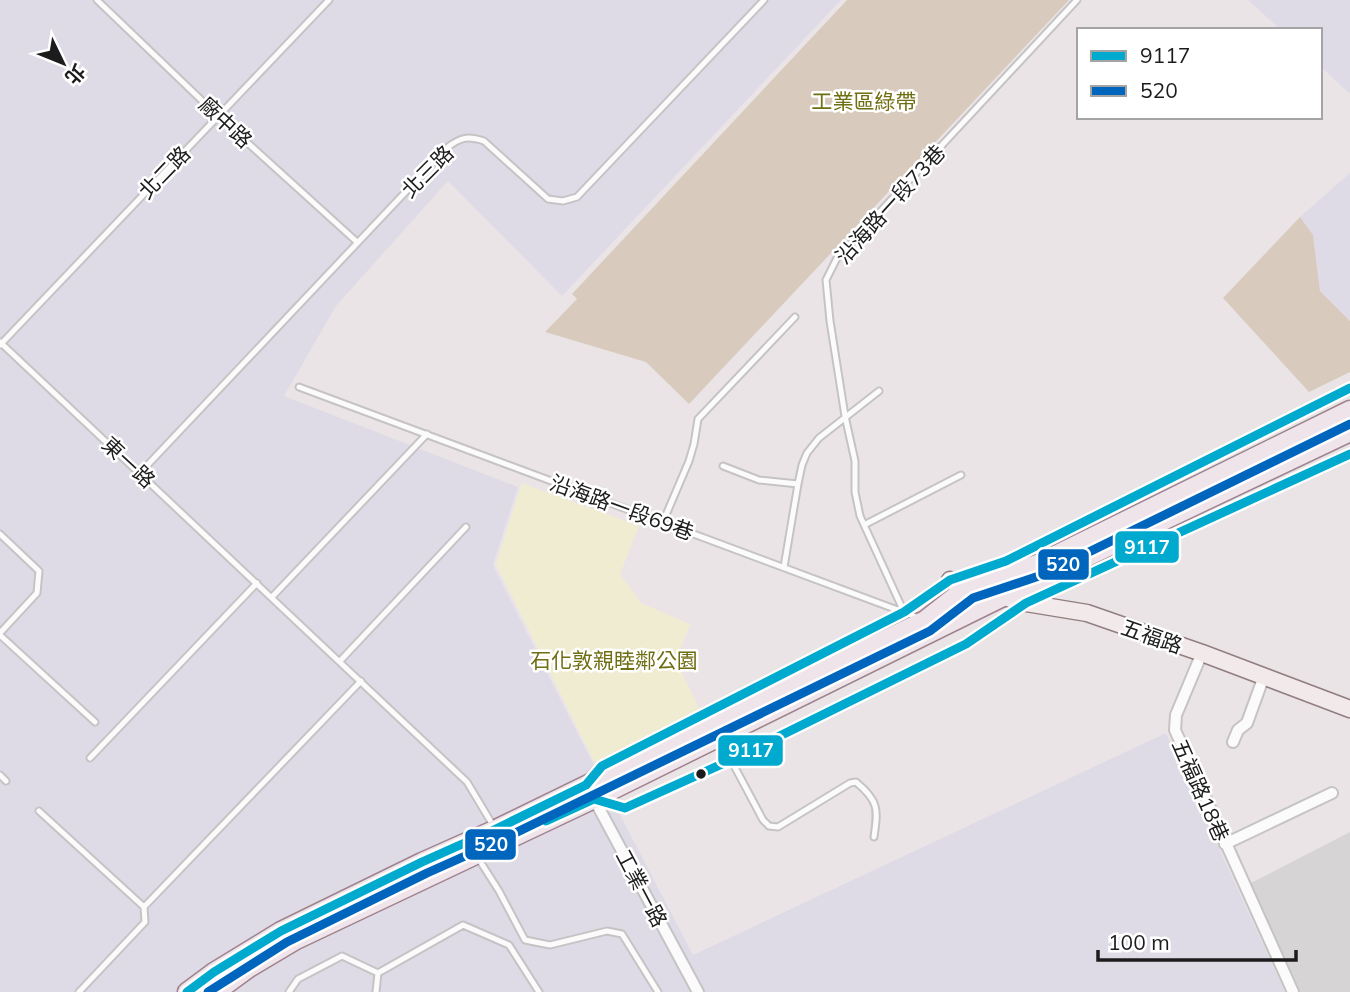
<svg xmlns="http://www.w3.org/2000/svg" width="1350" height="992" font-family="Mulish,'Noto Sans TC',sans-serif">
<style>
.industrial{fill:#dfdbe6}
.forest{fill:#d8cbbd}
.park{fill:#f0ecd2}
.parking{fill:#d6d4d5}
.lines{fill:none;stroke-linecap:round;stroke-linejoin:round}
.lane-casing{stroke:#c6c3c5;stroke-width:9}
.street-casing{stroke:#c6c3c5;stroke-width:14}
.secondary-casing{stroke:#927e80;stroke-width:19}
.primary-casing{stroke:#9e838f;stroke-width:21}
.lane{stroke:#fcfbfb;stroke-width:5}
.street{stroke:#fcfbfb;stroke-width:10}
.secondary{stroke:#f2eaea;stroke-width:16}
.primary{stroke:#efe4ea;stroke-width:18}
.bus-1-casing{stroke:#fff;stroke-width:14}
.bus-2-casing{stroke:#fff;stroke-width:14}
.bus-1{stroke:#00a9ce;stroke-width:9}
.bus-2{stroke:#0065bd;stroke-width:9}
.bus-dot{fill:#1c1c1c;stroke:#fff;stroke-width:2.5}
.labels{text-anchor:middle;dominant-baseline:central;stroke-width:5;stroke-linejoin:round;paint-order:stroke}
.park-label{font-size:21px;fill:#706e13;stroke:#fff}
.street-label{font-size:21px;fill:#1c1c1c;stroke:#fff}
.line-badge{stroke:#fff;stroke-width:2.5}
.badge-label{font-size:19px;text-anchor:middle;font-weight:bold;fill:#fff}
</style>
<rect width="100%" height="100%" fill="#eae4e7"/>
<path class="industrial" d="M0,0H841L562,296L448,181L336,306L284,396L518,487L493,565L580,738L693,955L1166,733L1285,992H0Z
M1248,0H1350V94L1320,66V30H1281Z
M1350,173V321L1320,291L1313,235L1300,217Z"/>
<path class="forest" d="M847,0H1069L689,404L646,362L545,332L577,299L572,294Z
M1300,217L1313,235L1320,291L1350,321V372L1309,392L1223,298Z"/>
<path class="park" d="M522,483L639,526L620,574L641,603L690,624L676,661L701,712L595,763L496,564Z"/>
<path class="parking" d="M1350,832V992H1298L1249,884Z"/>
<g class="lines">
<defs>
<path id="lane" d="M97,0L218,116L357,242
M0,342L467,782L494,827
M0,345L329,0
M299,387L919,618
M723,466L759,480L798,484
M140,473L448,147C461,137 468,136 484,141L548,199L563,201L577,197L764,0
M663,522L689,461L694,444L698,419L795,317
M864,525L961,475
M0,534L39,571L37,593L0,633
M784,567L798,484L802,465L807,453L819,438L879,391
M272,597L427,434
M904,612L860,516L855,492V461L845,416L830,321L826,280L837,258L1077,0
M0,635L95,722
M340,661L466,527
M90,758L257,583
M731,760L763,820L769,826L778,827L850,783L856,782C879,801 878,809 874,837
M0,775L6,781
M39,811L144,907
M478,858L499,891L525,940L550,945L607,931L622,934L658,992
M378,973L463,925L509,945L539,992
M79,992L145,922L144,907L361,681
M289,992L298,979L342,956L378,973L376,992"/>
<path id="street" d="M1202,653L1176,715L1175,730L1293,992
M1233,742L1238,730L1247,723L1264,676
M589,780L602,766L904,612L950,580L1006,561L1350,388
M594,799L625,808L731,760L966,644L1026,603L1350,454
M594,799L698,992
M1225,844L1332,793"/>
<path id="secondary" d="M950,580L967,587L1026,603L1087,613L1202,653L1350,709"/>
<path id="primary" d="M187,992L214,972L281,931L422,862L496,829L925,620L967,587L1037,564L1350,410
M216,992L249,968L296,940L594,799L1005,596L1350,432"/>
</defs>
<use href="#lane" class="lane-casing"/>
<use href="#street" class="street-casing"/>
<use href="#secondary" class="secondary-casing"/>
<use href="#primary" class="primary-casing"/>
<use href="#lane" class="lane"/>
<use href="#street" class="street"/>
<use href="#secondary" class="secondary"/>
<use href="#primary" class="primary"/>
<defs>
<path id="bus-1" d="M546,821L594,799L625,808L731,760L966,644L1026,603L1350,454
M187,992L214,972L281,931L422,862L496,829L586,785L602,766L904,612L950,580L1006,561L1350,388"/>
<path id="bus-2" d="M208,992L287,942L427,873L501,840L930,631L973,598L1042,575L1350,424"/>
</defs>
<use href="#bus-1" class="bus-1-casing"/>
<use href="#bus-2" class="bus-2-casing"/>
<use href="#bus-1" class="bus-1"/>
<use href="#bus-2" class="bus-2"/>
</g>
<circle class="bus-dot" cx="701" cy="774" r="6"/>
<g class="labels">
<g class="park-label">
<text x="864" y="101">工業區綠帶</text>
<text x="614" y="660">石化敦親睦鄰公園</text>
</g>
<g class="street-label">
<text transform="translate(226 122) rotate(43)">廠中路</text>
<text transform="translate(427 171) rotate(-45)">北三路</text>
<text transform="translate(164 172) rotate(-46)">北二路</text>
<text transform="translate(890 204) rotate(-48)">沿海路一段73巷</text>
<text transform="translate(129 462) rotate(43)">東一路</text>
<text transform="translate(622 507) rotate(20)">沿海路一段69巷</text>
<text transform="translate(1152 636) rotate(19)">五福路</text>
<text transform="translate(1201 790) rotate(66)">五福路18巷</text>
<text transform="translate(642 888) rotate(62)">工業一路</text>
</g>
</g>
<g class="line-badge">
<rect x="1114" y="530" width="66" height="34" rx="7" fill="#00a9ce"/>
<rect x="1037" y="548" width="53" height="33" rx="7" fill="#0065bd"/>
<rect x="717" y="734" width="67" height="33" rx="7" fill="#00a9ce"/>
<rect x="464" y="828" width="53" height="33" rx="7" fill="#0065bd"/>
</g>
<g class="badge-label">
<text x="1147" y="554">9117</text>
<text x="1063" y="571">520</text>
<text x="751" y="757">9117</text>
<text x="491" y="851">520</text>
</g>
<rect x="1077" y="28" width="245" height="91" fill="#ffffff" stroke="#a4a4a4" stroke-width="2"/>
<rect x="1091" y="51" width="35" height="10" fill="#00a9ce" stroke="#a4a4a4" stroke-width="2"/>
<text x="1140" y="63" font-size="21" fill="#1c1c1c">9117</text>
<rect x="1091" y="86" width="35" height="10" fill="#0065bd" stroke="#a4a4a4" stroke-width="2"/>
<text x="1140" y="98" font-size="21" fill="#1c1c1c">520</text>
<g transform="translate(63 63) rotate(133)" stroke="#ffffff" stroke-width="5" paint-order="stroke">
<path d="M0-5L12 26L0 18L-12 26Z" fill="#1c1c1c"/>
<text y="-10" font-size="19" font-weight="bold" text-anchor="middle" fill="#1c1c1c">北</text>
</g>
<path d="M1098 950v10h198v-10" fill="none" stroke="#1c1c1c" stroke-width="3.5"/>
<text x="1108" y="950" font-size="21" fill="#1c1c1c" stroke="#ffffff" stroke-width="5" paint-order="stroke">100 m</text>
</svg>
